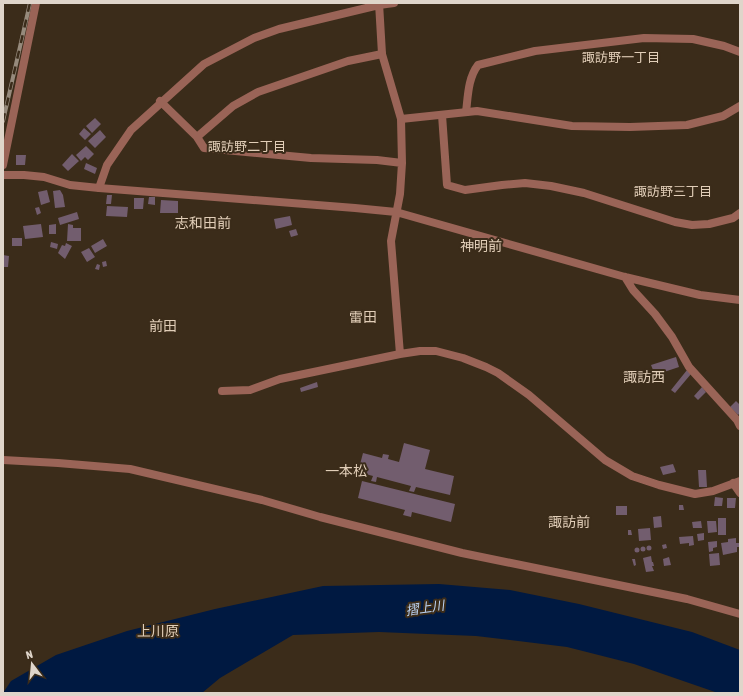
<svg xmlns="http://www.w3.org/2000/svg" width="743" height="696" font-family="'Asap Condensed','Noto Sans JP',sans-serif">
<style>
.water{fill:#001941}
.building{fill:#725d6e}
.lines{fill:none;stroke-linecap:round;stroke-linejoin:round}
.minor{stroke:#9a6457;stroke-width:8}
.tertiary{stroke:#9a6457;stroke-width:8}
.rail-casing{stroke:#968a7c;stroke-width:4}
.rail{stroke:#3b2c1a;stroke-width:2.5;stroke-dasharray:8;stroke-linecap:butt}
.labels{text-anchor:middle;dominant-baseline:central;stroke-width:4;stroke-linejoin:round;paint-order:stroke}
.neighbourhood-label{font-size:13px;fill:#e1ceb8;stroke:#3b2c1a}
.water-label{font-size:13px;font-style:italic;fill:#bcd4f5;stroke:#3b2c1a}
.quarter-label{font-size:14px;fill:#e1ceb8;stroke:#3b2c1a}
</style>
<rect width="100%" height="100%" fill="#3b2c1a"/>
<path class="water" d="M439,584L510,590L579,604L692,632L740,650V693H718L634,664L567,647L476,636L379,632L293,635L220,678L202,693H3L11,681L56,655L127,631L215,609L323,586Z"/>
<path class="building" d="M95,118L101,124L92,133L86,126Z
M84,128L91,134L85,140L79,134Z
M100,130L106,137L95,148L88,141Z
M86,146L94,154L88,160L85,157L81,161L76,155Z
M72,154L79,161L68,171L62,165Z
M16,155H26L25,165H16Z
M86,163L97,168L95,174L84,169Z
M47,190L50,202L41,205L38,192Z
M60,190L63,195L65,207L55,208L53,191Z
M107,195H112L111,204H106Z
M149,197H155V205L148,204Z
M134,198H144L143,209H134Z
M161,200L178,201V213H160Z
M107,206L128,207L127,217L106,216Z
M39,207L41,213L37,215L35,208Z
M77,212L79,219L60,225L58,218Z
M290,216L292,225L276,229L274,219Z
M41,224L43,237L25,239L23,226Z
M56,224V234H49V225Z
M68,224L73,225V228H81V241H67Z
M296,229L298,235L291,237L289,231Z
M12,238H22V246H12Z
M103,239L107,246L95,253L91,246Z
M51,242L58,244L57,249L50,247Z
M66,243L72,246L65,259L58,253L62,245L65,246Z
M89,248L95,257L87,262L81,252Z
M3,255L9,256L8,267H3Z
M106,261L107,266L103,267L102,262Z
M97,264L100,265L99,270L95,269Z
M676,357L679,367L655,375L651,365Z
M687,370L691,374L675,393L671,390Z
M317,382L318,387L301,392L300,388Z
M702,387L706,392L698,400L694,396Z
M736,401L740,405V413L738,415L730,407Z
M404,443L430,450L425,469L454,476L450,495L416,487L414,492L409,491L411,486L377,477L376,482L371,481L373,476L358,472L363,453L382,458L383,454L389,455L388,459L399,462Z
M673,464L676,472L663,475L660,467Z
M698,470H706L707,487H699Z
M362,481L455,504L451,522L412,512L411,517L403,515L405,510L358,498Z
M715,497L723,498L722,506H714Z
M727,498H736L735,508H727Z
M679,505H683L684,510H679Z
M616,506H627V515H616Z
M661,516L662,527L654,528L653,517Z
M718,518H726V535H718Z
M701,521L702,528H693L692,522Z
M707,521H716L717,532L708,533Z
M650,528L651,540L639,541L638,529Z
M628,530H631L632,535H628Z
M704,533V540L698,541L697,534Z
M693,536L694,545L689,546V543L680,544L679,537Z
M736,538V543H739L740,547H737V552L723,555L721,543L728,542V539Z
M717,541V547L713,548V551L709,552L708,542Z
M666,544L667,548L663,549L662,545Z
M646.5 548a2.5 2.5 0 1 1 5 0a2.5 2.5 0 1 1-5 0Z
M640.5 549a2.5 2.5 0 1 1 5 0a2.5 2.5 0 1 1-5 0Z
M634.5 550a2.5 2.5 0 1 1 5 0a2.5 2.5 0 1 1-5 0Z
M719,553L720,565L710,566L709,554Z
M651,556L652,562H653L654,566H652L654,571L646,572L643,558Z
M669,557L671,565L664,566L663,559Z
M632,559H635L636,565L634,566Z"/>
<g class="lines">
<path class="minor" d="M160,101L197,137L204,148L311,158L377,160L402,163
M466,112C468,96 468,78 478,65L535,51L644,38L693,39L724,46L740,52
M442,115L447,185L465,190L502,185L525,183L551,186L584,193L675,222L692,225L709,224L733,218L740,213
M197,137L233,106L258,92L348,61L382,54
M3,165L36,3
M3,175H24L44,177L70,185L99,188L355,208L396,212L625,277L700,295L740,300
M625,277L633,290L655,314L672,337L689,367L737,420L740,426
M400,354L391,241L400,194L402,163L401,119
M222,391L250,390L280,379L400,354L420,351H436L463,358L486,367L498,373L529,395L605,460L632,476L659,485L695,494L713,491L740,481
M3,460L58,463L130,469L262,500L320,517L462,553L687,599L740,614
M733,483L740,493"/>
<path class="tertiary" d="M379,3L382,54L401,119L477,111L572,126L630,127L687,125L723,116L740,106
M99,188L107,165L131,130L204,64L254,38L279,29L379,5L394,3"/>
<defs>
<path id="rail" d="M3,121L30,3"/>
</defs>
<use href="#rail" class="rail-casing"/>
<use href="#rail" class="rail"/>
</g>
<g class="labels">
<g class="neighbourhood-label">
<text x="621" y="57">諏訪野一丁目</text>
<text x="247" y="146">諏訪野二丁目</text>
<text x="673" y="191">諏訪野三丁目</text>
</g>
<g class="water-label">
<text transform="translate(425 608) rotate(-8)">摺上川</text>
</g>
<g class="quarter-label">
<text x="203" y="223">志和田前</text>
<text x="481" y="246">神明前</text>
<text x="363" y="317">雷田</text>
<text x="163" y="326">前田</text>
<text x="644" y="377">諏訪西</text>
<text x="346" y="471">一本松</text>
<text x="569" y="522">諏訪前</text>
<text x="158" y="631">上川原</text>
</g>
</g>
<rect width="743" height="696" fill="none" stroke="#dfd5ca" stroke-width="8"/>
<g transform="translate(32 664) rotate(344)" stroke="#3b2c1a" stroke-width="3" paint-order="stroke">
<path d="M0-3L7 15L0 10L-7 15Z" fill="#dfd5ca"/>
<text y="-6" font-size="11" font-weight="bold" text-anchor="middle" fill="#dfd5ca">N</text>
</g>
</svg>
